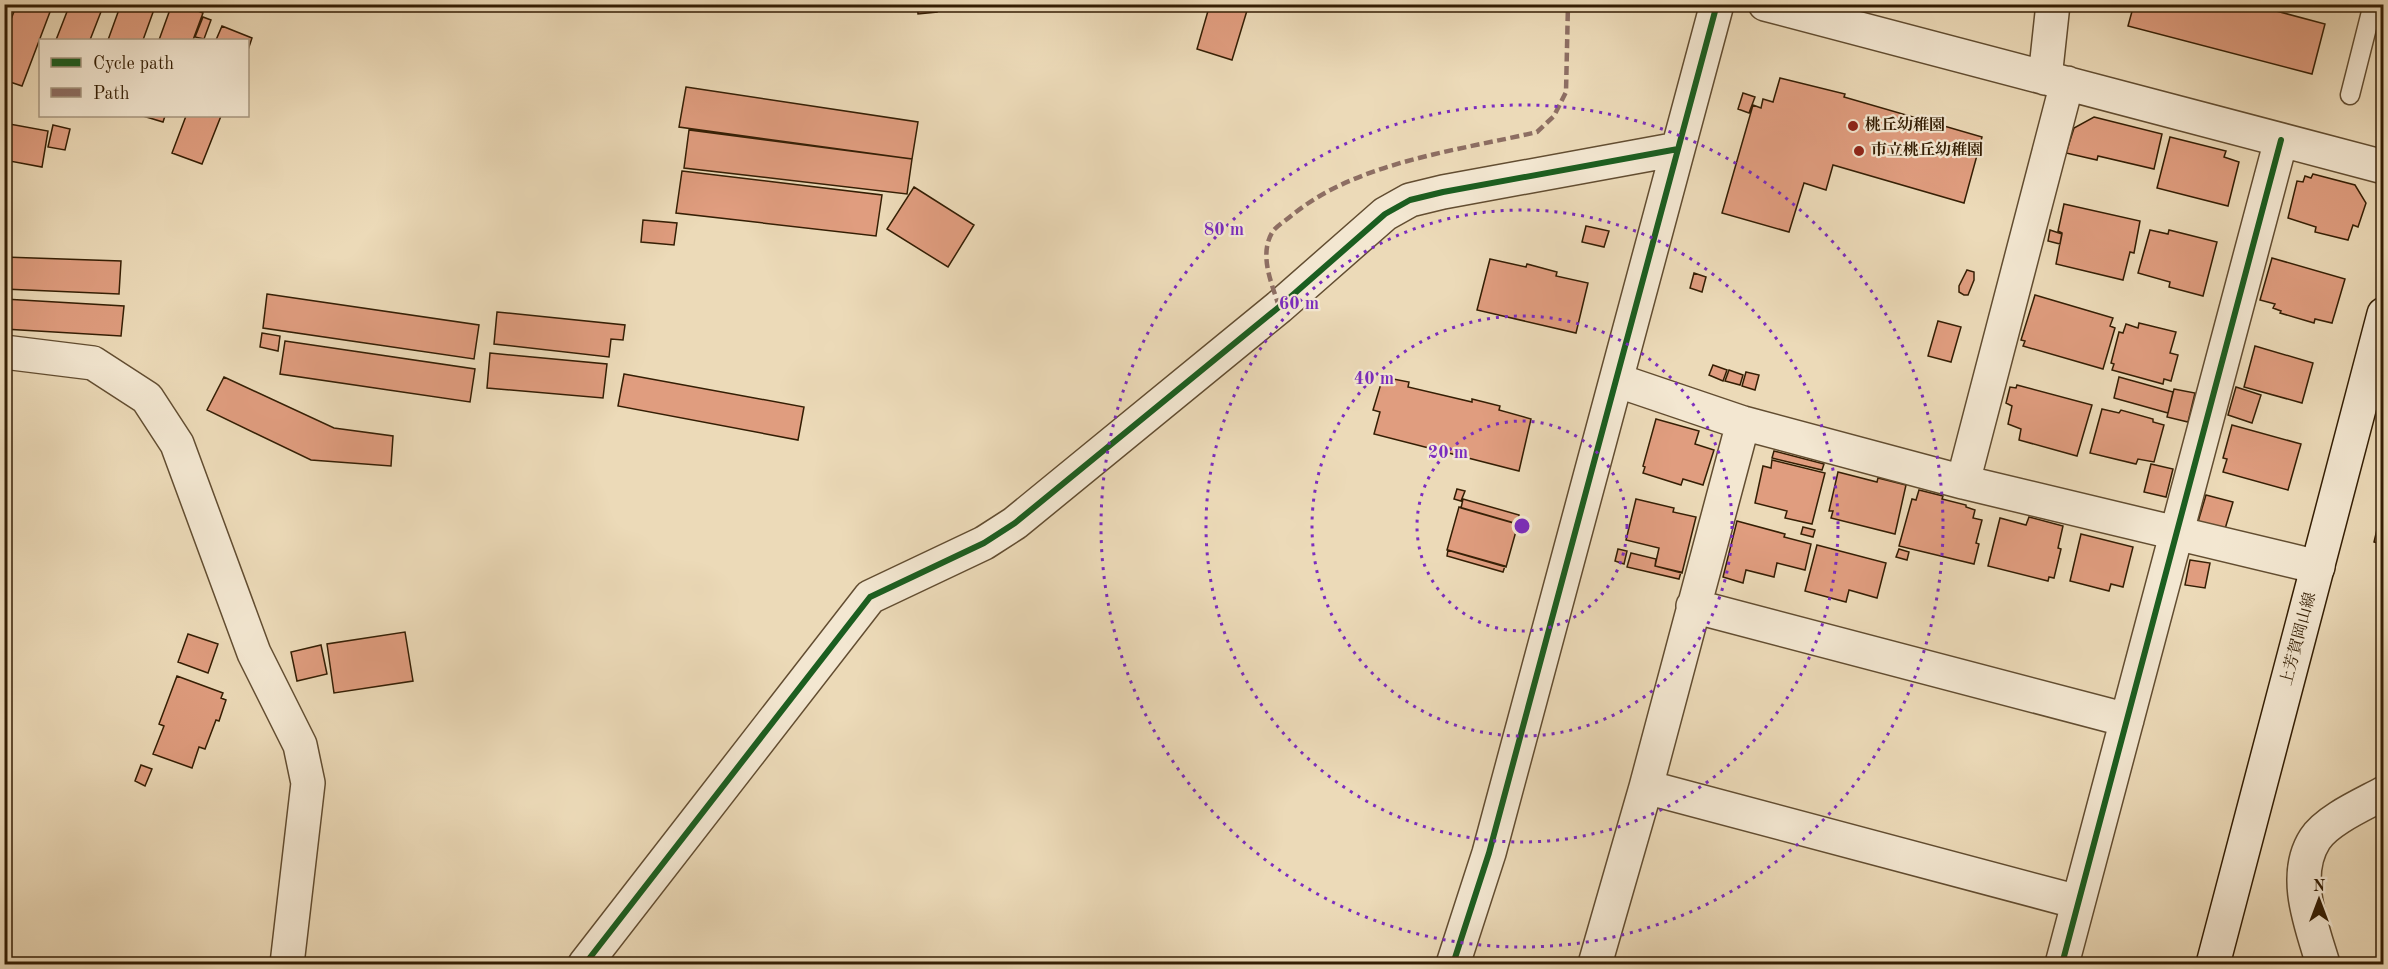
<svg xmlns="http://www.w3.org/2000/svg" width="2388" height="969" font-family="'Old Standard TT','Noto Serif JP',serif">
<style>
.building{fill:#e09d7f;stroke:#341e04;stroke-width:1.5}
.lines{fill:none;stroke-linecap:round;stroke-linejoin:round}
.service-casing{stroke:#624d31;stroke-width:21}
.minor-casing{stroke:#624d31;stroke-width:36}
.secondary-casing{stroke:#341e04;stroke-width:36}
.service{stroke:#f3e7d1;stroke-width:18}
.minor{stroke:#f3e7d1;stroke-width:33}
.secondary{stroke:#f3e7d1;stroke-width:33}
.quiet{stroke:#8d6e63;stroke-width:4.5;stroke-dasharray:9 4.5;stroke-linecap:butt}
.cycleway-casing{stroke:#f3e7d1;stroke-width:10}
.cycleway{stroke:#1b5e20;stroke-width:6}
.ring{fill:none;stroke:#7b2cbf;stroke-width:3;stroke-dasharray:3 6}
.poi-dot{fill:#8f2418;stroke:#f3e7d1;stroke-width:2}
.labels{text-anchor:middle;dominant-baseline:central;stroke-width:4.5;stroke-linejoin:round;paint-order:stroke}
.poi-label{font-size:16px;font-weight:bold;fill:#341e04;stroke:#f3e7d1;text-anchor:start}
.street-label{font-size:16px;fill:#341e04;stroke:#f3e7d1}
.centre{fill:#7b2cbf;stroke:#f3e7d1;stroke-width:3}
.ring-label{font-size:18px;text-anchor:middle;font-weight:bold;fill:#7b2cbf;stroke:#f3e7d1;stroke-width:4.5;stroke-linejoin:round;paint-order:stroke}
</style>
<rect width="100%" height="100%" fill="#ecdab8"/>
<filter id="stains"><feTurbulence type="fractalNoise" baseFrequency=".00333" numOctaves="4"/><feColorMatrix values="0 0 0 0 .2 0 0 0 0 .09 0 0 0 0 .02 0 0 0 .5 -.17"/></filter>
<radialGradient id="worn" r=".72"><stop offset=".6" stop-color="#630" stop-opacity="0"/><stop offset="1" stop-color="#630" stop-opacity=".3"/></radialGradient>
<path class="building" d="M17,4H53L22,86L4,80V37Z
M70,4H104L90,40H56Z
M121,4H156L143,40H108Z
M172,4H180L203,13L193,40H159Z
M917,4H936L937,12L918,14Z
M1210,4H1249L1232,60L1197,49Z
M2134,4H2250L2325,24L2312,74L2128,26Z
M2324,4H2338L2337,11L2323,8Z
M203,17L211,20L204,39L195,37Z
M222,26L252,38L248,50V40H216Z
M1780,78L1845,94L1844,97L1982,137L1964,203L1833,165L1826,190L1804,183L1789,232L1722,213L1753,105L1761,108L1763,99L1773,102Z
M686,87L918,122L912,159L679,127Z
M1743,93L1755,97L1749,113L1738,109Z
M143,116H165L163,122Z
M186,116H221L202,164L172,153Z
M2094,117L2162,134L2154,169L2098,156L2097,160L2066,153L2074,128Z
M4,123L48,131L42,167L4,160Z
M53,125L70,129L65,150L48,147Z
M689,130L912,159L907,194L684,168Z
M2170,137L2226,151L2224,157L2239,162L2228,206L2157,188Z
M682,171L882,195L876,236L676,213Z
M2313,174L2355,185L2366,203L2358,227L2353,225L2348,240L2315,232L2316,227L2288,218L2297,181L2303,182L2305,176L2311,178Z
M914,187L974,225L948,267L887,229Z
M2064,204L2140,221L2134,253L2130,252L2123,280L2056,264L2062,233L2058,231Z
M643,220L677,223L674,245L641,242Z
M1586,226L1609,231L1604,247L1582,242Z
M2050,230L2062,234L2060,244L2048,241Z
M2150,230L2168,234L2169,230L2217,242L2203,296L2169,287L2170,282L2138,273Z
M4,257L121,261L119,294L4,289Z
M2272,258L2345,279L2332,323L2315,319L2314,323L2280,313L2281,311L2273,308L2275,304L2260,300Z
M1490,259L1526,267L1527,264L1557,272L1556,276L1588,283L1576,333L1477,310Z
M1967,270L1974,272V280L1968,295H1964L1959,292V286Z
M1694,273L1706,277L1702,292L1690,288Z
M267,294L479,325L474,359L263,328Z
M2035,295L2113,318L2110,326L2115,328L2103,369L2023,346L2025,341L2021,340Z
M4,299L124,306L121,336L4,329Z
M497,312L625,325L623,340L611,339L609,357L494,344Z
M1938,321L1961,327L1951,362L1928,356Z
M2139,323L2176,332L2170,353L2178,355L2171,381L2164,379L2163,384L2112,370L2114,364L2111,363L2119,332L2123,333L2126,324L2138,328Z
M262,333L280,336L278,351L260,347Z
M285,341L475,369L470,402L280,374Z
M2255,346L2313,363L2302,403L2244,387Z
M490,353L607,364L603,398L487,388Z
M1713,365L1727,370L1723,381L1709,375Z
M1729,370L1743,375L1740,385L1725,381Z
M1746,372L1759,375L1755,390L1742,386Z
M624,374L804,407L798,440L618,406Z
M224,377L334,428L393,436L391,466L311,460L207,410Z
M1383,377L1409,382L1408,387L1472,402V399L1500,406L1499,410L1531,419L1519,471L1374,434L1380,412L1373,410Z
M2119,377L2173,392L2168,413L2114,398Z
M2017,385L2092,405L2077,456L2019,440L2021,429L2008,424L2012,406L2006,403L2010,387L2016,388Z
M2236,387L2261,395L2252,423L2228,415Z
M2174,389L2195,393L2188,422L2167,417Z
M2102,409L2119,413L2121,410L2153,419V422L2164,425L2154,462L2138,459L2136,464L2090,453Z
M1656,419L1699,431L1695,444L1714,450L1703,485L1683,479L1681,485L1643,473L1645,467L1643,466Z
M2232,425L2301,444L2288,490L2223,472L2227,459L2223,458Z
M1774,451L1824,464L1822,470L1772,458Z
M1772,460L1825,473L1812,524L1785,518L1787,511L1755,503L1763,466L1771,468Z
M2151,464L2173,469L2166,497L2144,492Z
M1838,472L1877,482L1878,478L1906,485L1895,534L1831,518L1833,511H1829Z
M1457,489L1465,491L1461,501L1454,499Z
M1919,490L1943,496L1942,499L1966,505V507L1975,510L1973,518L1982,520L1976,543L1979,544L1974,564L1899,546L1912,499L1916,500Z
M2206,495L2233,502L2225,529L2198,522Z
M1463,499L1519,515L1517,524L1461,508Z
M1636,499L1674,508L1673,512L1696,517L1682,573L1655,566L1659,548L1626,540Z
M2384,501V545L2374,542Z
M1459,507L1518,524L1506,567L1447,550Z
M2029,517L2063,526L2058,548L2061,549L2054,578L2049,577L2048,581L1988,566L2000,518L2026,525Z
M1737,521L1785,534L1784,537L1811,544L1805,570L1777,563L1774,577L1746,570L1743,583L1723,577Z
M1803,527L1815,530L1813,537L1801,534Z
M2081,534L2133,547L2123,587L2111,584L2109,591L2070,581Z
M1817,545L1886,563L1877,598L1849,590L1846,602L1805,591Z
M1618,549L1627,551L1624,564L1615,561Z
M1899,549L1909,552L1907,560L1896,557Z
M1448,550L1505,566L1503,572L1447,556Z
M1631,553L1656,559L1655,566L1681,572L1679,579L1627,567Z
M2190,560L2210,563L2205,588L2185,585Z
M405,632L413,681L334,693L327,644Z
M188,634L218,644L208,673L178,662Z
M321,645L327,674L297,681L291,652Z
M177,676L223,693L221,698L226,700L219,721L216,720L205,749L199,747L192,768L153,754L164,726L159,724Z
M141,765L152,769L145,786L135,781Z"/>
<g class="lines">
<defs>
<path id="service" d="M2350,95L2373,4"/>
<path id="minor" d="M1765,4L2384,167
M2045,78L2053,4
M4,352L93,363L147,398L177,444L254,653L300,745L308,783L287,964
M1616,380L1743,423L1963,482L2318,567
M1963,482L2067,83
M1693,606L2127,720
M1646,787L2078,902
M585,964L870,597L984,543L1015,523L1279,307L1385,214L1410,200L1443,192L1678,149
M1453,964L1489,853L1717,4
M1595,964L1646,787L1743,423
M2062,964L2281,140
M2323,964C2312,927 2291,876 2315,839C2327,820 2364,804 2384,793"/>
<path id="secondary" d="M2213,964L2384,314"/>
</defs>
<use href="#service" class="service-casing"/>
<use href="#minor" class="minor-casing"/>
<use href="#secondary" class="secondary-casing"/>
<use href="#service" class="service"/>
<use href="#minor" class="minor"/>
<use href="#secondary" class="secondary"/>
<path class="quiet" d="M1279,307C1272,283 1258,255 1273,231C1277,226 1285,221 1291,216C1356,162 1456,151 1537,132L1554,116L1566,92L1568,4"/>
<defs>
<path id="cycleway" d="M585,964L870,597L984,543L1015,523L1279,307L1385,214L1410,200L1443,192L1678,149
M1453,964L1489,853L1717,4
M2062,964L2281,140"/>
</defs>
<use href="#cycleway" class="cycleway-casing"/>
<use href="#cycleway" class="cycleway"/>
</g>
<g class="ring">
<circle cx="1522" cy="526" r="105"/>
<circle cx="1522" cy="526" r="210"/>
<circle cx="1522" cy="526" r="316"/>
<circle cx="1522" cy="526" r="421"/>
</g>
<g class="poi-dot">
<circle cx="1853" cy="126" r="6"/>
<circle cx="1859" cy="151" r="6"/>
</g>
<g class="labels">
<g class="poi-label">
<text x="1865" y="126">桃丘幼稚園</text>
<text x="1871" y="151">市立桃丘幼稚園</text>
</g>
<g class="street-label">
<text transform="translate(2299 639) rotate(-75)">上芳賀岡山線</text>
</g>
</g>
<circle cx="1522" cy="526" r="9" class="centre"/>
<g class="ring-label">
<text x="1224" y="235">80 m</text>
<text x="1299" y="309">60 m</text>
<text x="1374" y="384">40 m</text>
<text x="1448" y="458">20 m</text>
</g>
<rect width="2388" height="969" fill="none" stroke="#ecdab8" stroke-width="24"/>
<rect x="6" y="6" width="2376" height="957" fill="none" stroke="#341e04" stroke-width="3"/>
<rect x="12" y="12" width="2364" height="945" fill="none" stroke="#341e04" stroke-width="1.5"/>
<rect x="39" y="39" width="210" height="78" fill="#f3e7d1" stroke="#a7977f" stroke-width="1.5"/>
<rect x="51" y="58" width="30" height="9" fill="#1b5e20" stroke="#a7977f" stroke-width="1.5"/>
<text x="93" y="69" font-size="18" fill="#341e04">Cycle path</text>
<rect x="51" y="88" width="30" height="9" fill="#8d6e63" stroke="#a7977f" stroke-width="1.5"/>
<text x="93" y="99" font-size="18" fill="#341e04">Path</text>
<g transform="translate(2319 900)" stroke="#f3e7d1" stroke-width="4.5" paint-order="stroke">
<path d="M0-4.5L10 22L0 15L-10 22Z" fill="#341e04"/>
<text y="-9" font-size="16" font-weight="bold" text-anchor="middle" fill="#341e04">N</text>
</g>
<rect width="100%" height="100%" filter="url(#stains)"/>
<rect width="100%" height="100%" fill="url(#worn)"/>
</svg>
